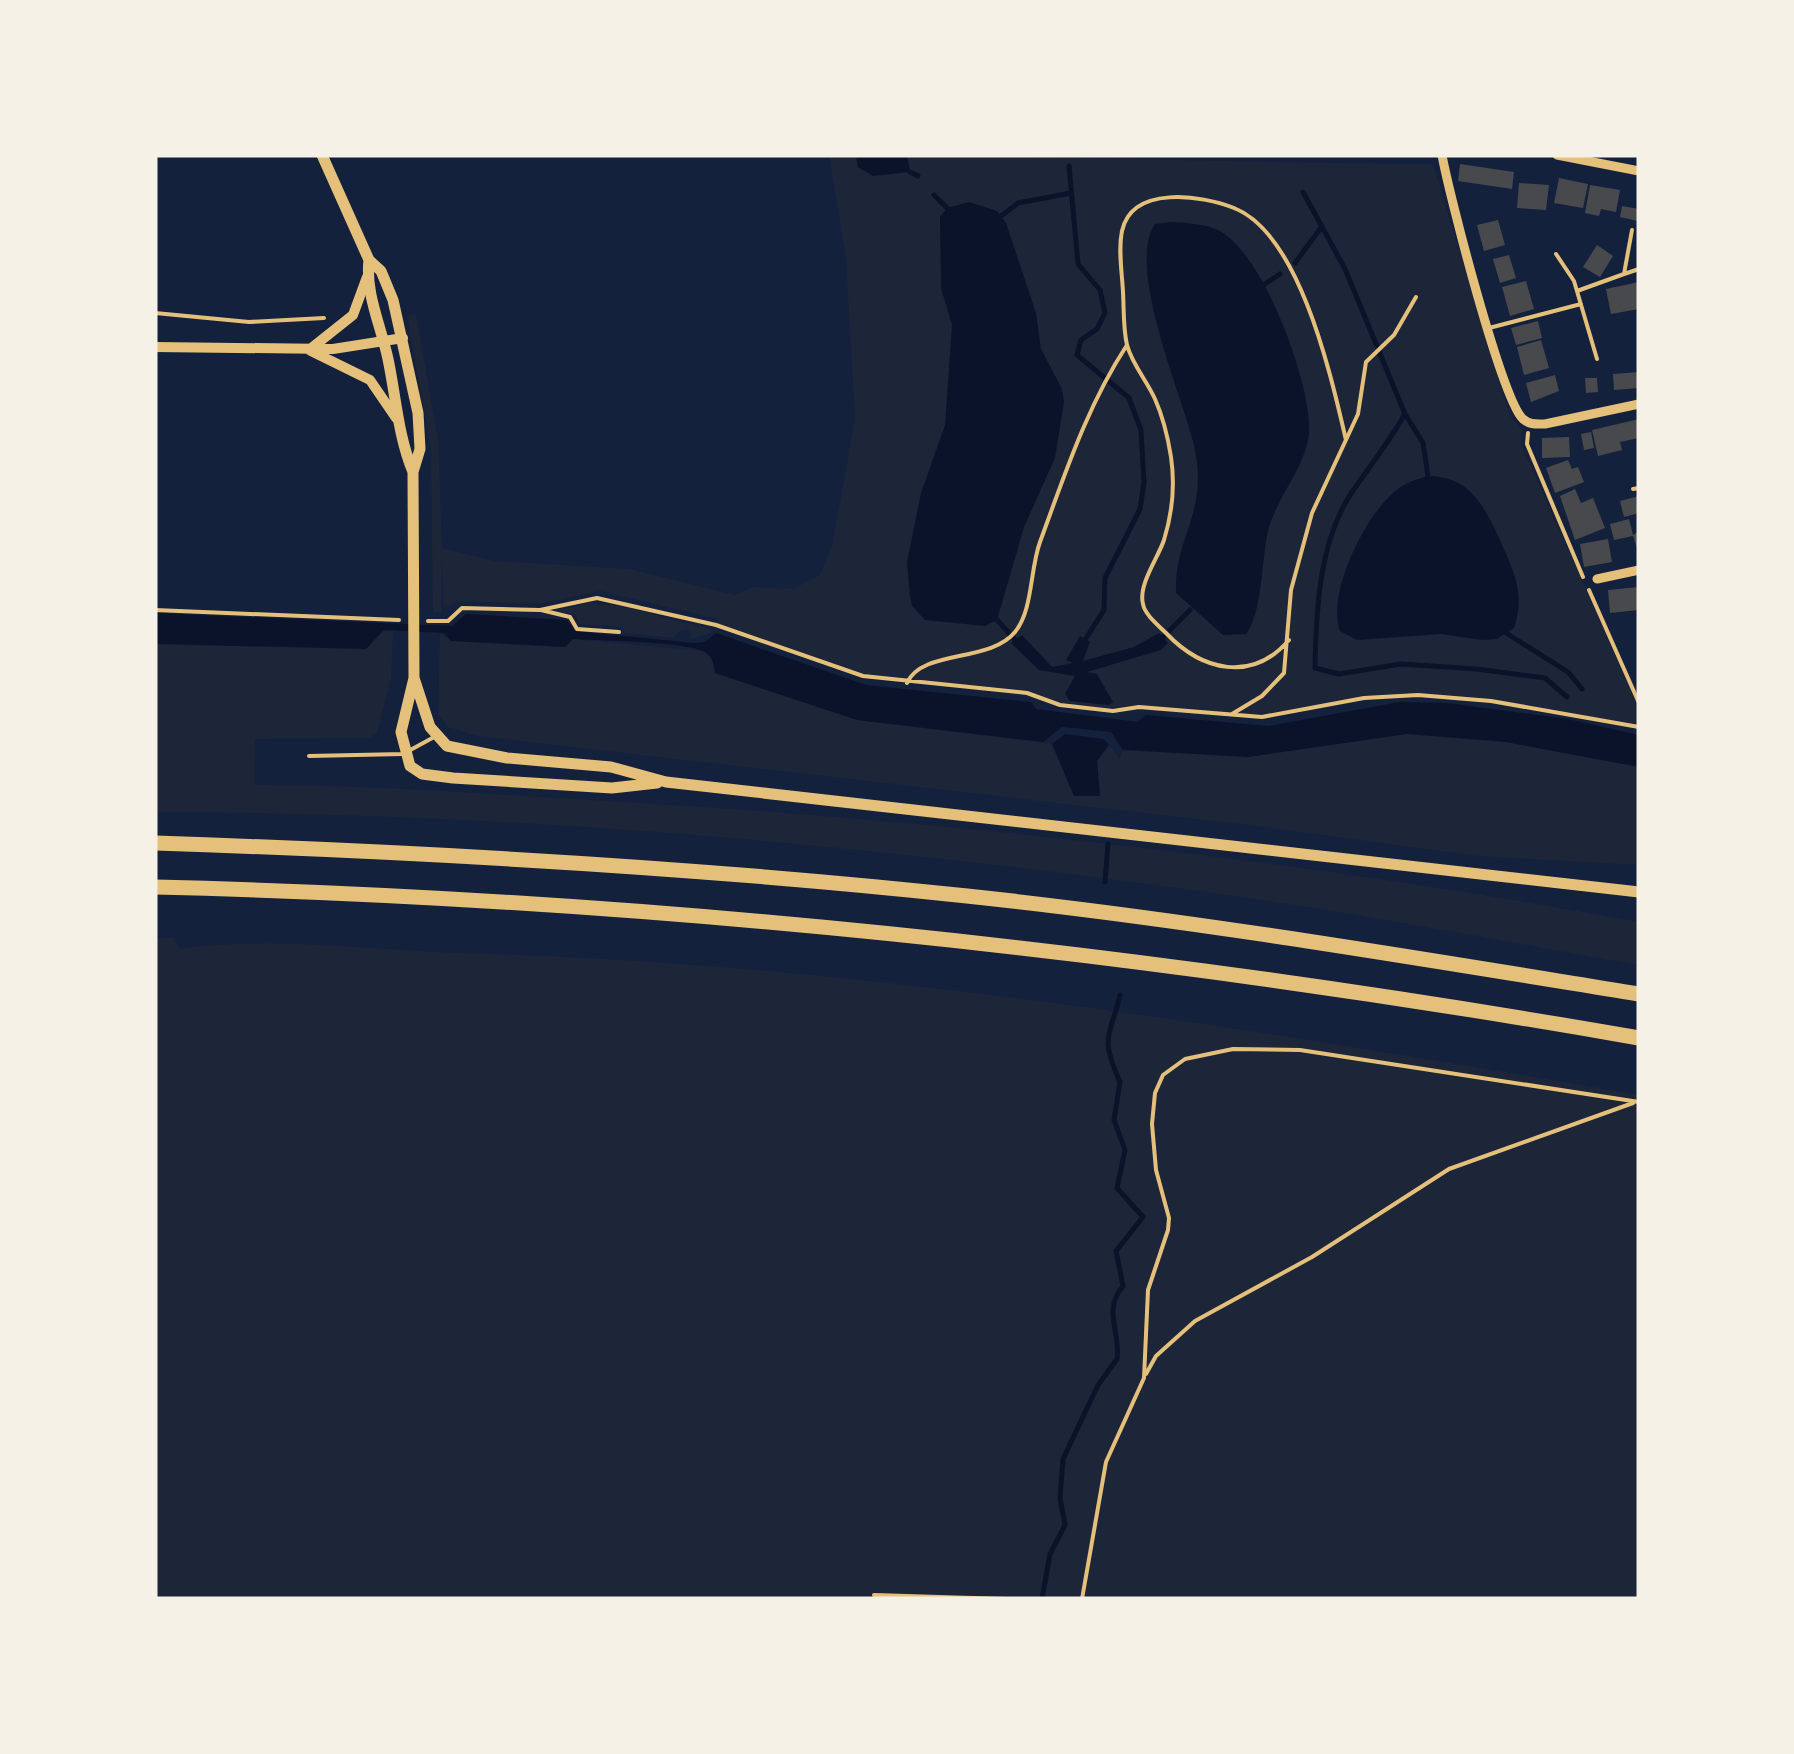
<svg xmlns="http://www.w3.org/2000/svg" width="1794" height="1754" font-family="'Noto Sans',sans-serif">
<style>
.green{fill:#1d2539}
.water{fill:#0b132b}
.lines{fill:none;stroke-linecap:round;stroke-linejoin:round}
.stream{stroke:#0b132b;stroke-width:5}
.building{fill:#48494c}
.path{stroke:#e5c07b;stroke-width:4}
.service{stroke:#e5c07b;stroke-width:4}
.minor{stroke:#e5c07b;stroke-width:9}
.tertiary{stroke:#e5c07b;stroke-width:10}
.secondary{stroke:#e5c07b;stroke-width:11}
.motorway{stroke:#e5c07b;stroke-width:15}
</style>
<rect width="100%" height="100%" fill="#14213d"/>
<path class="green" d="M829,155C1031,155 1231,163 1433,164L1510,416L1522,429L1521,444L1639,709V727L1491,701L1418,695L1364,698L1262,717L1149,707L1113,711L1060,705L1027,693L863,676L716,625L718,619L600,591L538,604L457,601L444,609L442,561L441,612H433L431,450L407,316L416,314L438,441L442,548L494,561L629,569L735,595L753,587L793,589L820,575L832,547L855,419L846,258Z
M590,603L620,606L711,629V633L691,639L689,629L679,631L674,638L625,633L621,627L580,624L575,614L554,611Z
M393,631L391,677L377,733L369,738L255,739L254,785C383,785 511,796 639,803C975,823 1308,862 1639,922V965C1518,944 1396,920 1275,902C905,847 529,813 155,812V644Z
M440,633L452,641L564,647L573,639L703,651L712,659L715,673L857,720L1052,744L1074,796H1100L1097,761L1109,745L1120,759L1123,750L1133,749L1248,757L1407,734L1506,742L1639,767V865L1478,856L1249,825L477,736L448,727L438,715Z
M155,938H174L180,949C272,936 368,950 460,953C857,963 1249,1028 1639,1095V1599H155Z"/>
<path class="water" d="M907,155L910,172L873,176L858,167L856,157Z
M969,202L997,211L1006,223L1036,313L1041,349L1062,389L1064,402L1055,458L1024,527L997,620L985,626L925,620L912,606L910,596L907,562L921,493L945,425L952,325L941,288L940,217L947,208Z
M1173,222C1186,223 1205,224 1218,230C1263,252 1312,384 1309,433C1306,467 1276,498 1268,531C1261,561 1263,611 1246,634L1223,635L1176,593C1174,534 1211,513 1193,441C1181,393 1126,266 1155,224Z
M1428,476C1470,477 1483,504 1499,538C1513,570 1526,593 1514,628L1497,639L1482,640L1441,634L1357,640L1340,631C1326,594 1366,512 1398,489C1407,482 1418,479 1428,476Z
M155,613L452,626L466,614L567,620L575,631L693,643L705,642L716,633L866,685L1031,702L1036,709L1138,722L1146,715L1269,726L1399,702L1447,703L1568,719L1639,735V767L1506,742L1407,734L1248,757L1123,750L1111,732L1062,727L1043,742L857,720L715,673C714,665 713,657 705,652C684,641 601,641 573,639L565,647L451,641L444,633L384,630L366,649L155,644Z
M1159,633L1168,643L1161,650L1087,672L1097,674L1113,702L1109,705L1070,701L1065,694L1075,676L1039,670L1011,643L1022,635L1052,667L1073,663L1066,660L1080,636L1090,642L1083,661L1134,647Z
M1065,734L1104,739L1109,745L1097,761L1100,796H1074L1052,744Z"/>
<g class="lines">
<path class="stream" d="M1069,166L1078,264L1100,290L1105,313L1097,329L1081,340L1077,355L1129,398L1141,430L1144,483L1140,509L1105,578L1104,610L1083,643
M910,172L918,176
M1303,192L1345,269L1405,414L1423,443L1428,476
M934,195L947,208
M1001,216L1018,203L1071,193
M1295,263L1320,229
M1265,284L1280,274
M1405,414C1389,442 1370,466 1352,492C1319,541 1316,611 1315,668L1339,674L1401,664L1476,669L1545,678L1567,697
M997,620L1019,644
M1506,633L1568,672L1582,689
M1159,641L1190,610
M1105,882L1108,844
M1042,1599L1050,1554L1065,1525L1060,1498L1063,1459L1098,1385L1117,1359C1121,1332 1102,1311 1123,1286L1116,1251L1143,1217L1117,1188L1125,1150L1114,1120L1120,1082C1100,1037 1109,1040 1120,995"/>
</g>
<path class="building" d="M1460,164L1514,172L1512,189L1458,181Z
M1559,178L1588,184L1583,208L1554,203Z
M1519,183L1549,185L1546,210L1517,208Z
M1590,185L1620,190L1616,212L1601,209L1599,216L1585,213Z
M1622,206L1639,209L1638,221L1620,217Z
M1498,220L1505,245L1484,251L1477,225Z
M1597,245L1613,256L1600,277L1583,267Z
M1509,255L1516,278L1500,283L1493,259Z
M1526,281L1534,309L1510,316L1502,287Z
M1639,282V309L1611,314L1606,289Z
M1538,321L1542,338L1516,345L1511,328Z
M1541,340L1549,368L1524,375L1517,347Z
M1639,372V388L1614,390L1613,374Z
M1555,375L1559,391L1531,402L1526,383Z
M1585,378H1597L1598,392L1586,393Z
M1639,419V438L1620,442L1622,450L1598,456L1592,430Z
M1591,432L1594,448L1584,450L1581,434Z
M1569,437L1570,457L1542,458V438Z
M1568,460L1572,469L1578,467L1584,482L1555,493L1546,468Z
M1575,489L1581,503L1593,498L1605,528L1575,540L1560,496Z
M1639,496V513L1624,517L1620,501Z
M1629,519L1633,535L1639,531V555L1633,536L1614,540L1610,524Z
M1608,539L1612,562L1584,567L1580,544Z
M1638,587L1639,610L1610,613L1608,590Z"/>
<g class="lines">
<path class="path" d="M155,313L249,322L324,318
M1528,433L1527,444L1583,577
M1589,590L1639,703
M155,610L399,620
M541,610L570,617L577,629L619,632
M428,621H448L462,608L540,610L597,598L716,625L863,676L1027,693L1060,705L1113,711L1139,707L1262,717L1364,698L1418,695L1491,701L1639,727
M1289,640C1252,683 1202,671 1166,633C1158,625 1145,615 1143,604C1138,585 1158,558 1164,540C1172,514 1175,484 1171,457C1168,438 1163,417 1155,399C1147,381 1132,364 1127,345C1123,328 1124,309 1123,292C1122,272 1118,250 1122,231C1132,185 1201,195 1234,208C1300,234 1331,376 1346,440
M907,683C922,649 990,663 1015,632C1033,610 1030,569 1040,542C1065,474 1087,406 1127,345
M1232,714L1262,696L1284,673L1291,590L1312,513L1358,414L1366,362L1394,335L1416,297
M1146,1374L1156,1356L1195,1321L1312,1257L1449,1169L1633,1103
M874,1595L1006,1599
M1082,1599L1106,1462L1144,1378L1148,1290L1168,1230L1169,1218L1156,1170L1152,1124L1155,1093L1163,1075L1185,1059L1233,1049L1300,1050L1639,1102"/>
<path class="service" d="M1556,254L1574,281L1597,359
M1624,274L1639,269
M1577,291L1624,274L1632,230
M1489,328L1581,304
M1633,489L1639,488
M309,756L403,754L436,736"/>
<path class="minor" d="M1442,155C1449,194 1502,400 1523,419C1530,425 1536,424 1545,424L1639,404
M1557,155L1639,171
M1597,579L1639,570"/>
<path class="tertiary" d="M155,347L333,349L403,338
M309,350L353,315L367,277
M311,351L370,380L396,418"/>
<path class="secondary" d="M322,155L369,260L381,271L393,300L418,413L420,449L413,472L414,678L401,732L410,766L422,774L453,778L612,788L657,783
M369,260C365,293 381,326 388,359C396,397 398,436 413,472
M414,678L430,727L447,746L507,758L611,767L666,782L1639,892"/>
<path class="motorway" d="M155,843C426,852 697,867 967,896C1193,920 1416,958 1639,994
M155,887C654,899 1148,952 1639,1038"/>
</g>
<rect width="1794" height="1754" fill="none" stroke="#f6f1e7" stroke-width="315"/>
</svg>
